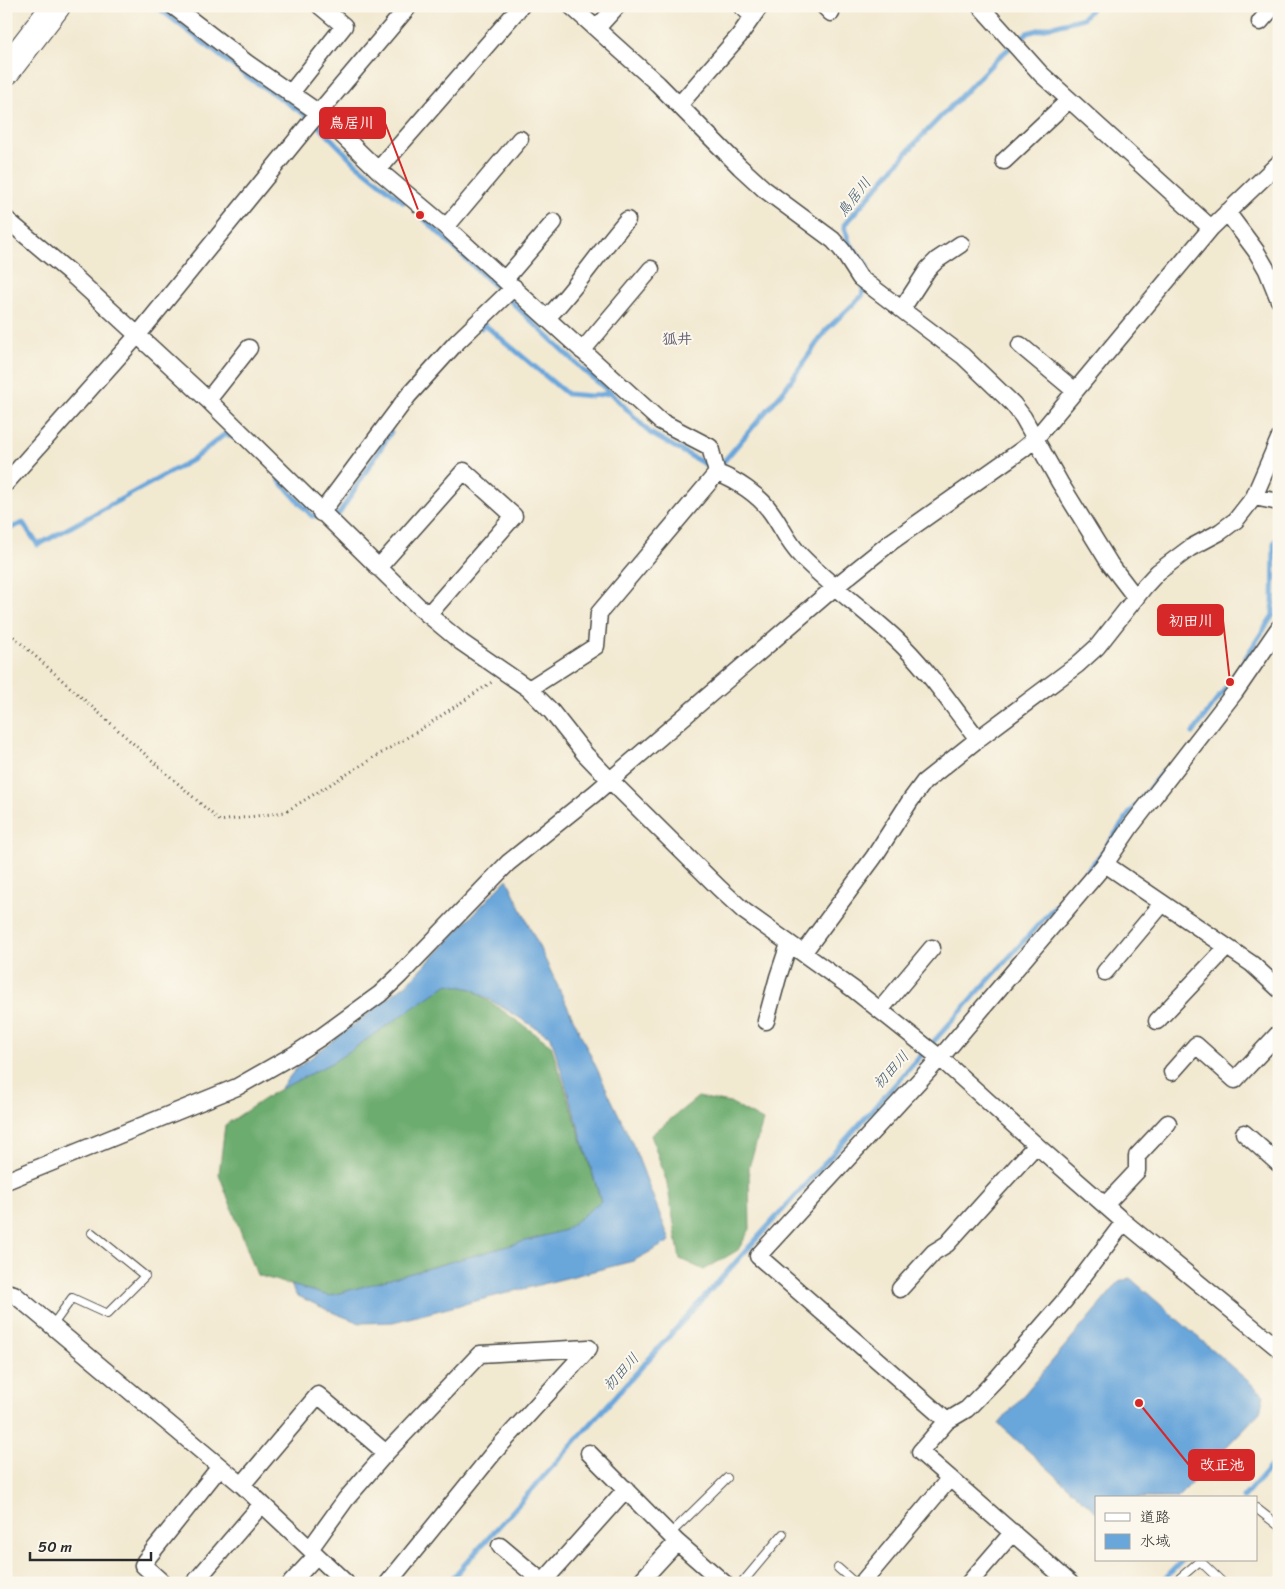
<svg xmlns="http://www.w3.org/2000/svg" width="1285" height="1589" font-family="Sriracha,'Klee One',sans-serif">
<style>
.forest{fill:#6cac6e;stroke:#4c6c4c}
.water{fill:#69a6da;stroke:#4a6882}
.lines{fill:none;stroke-linecap:round;stroke-linejoin:round}
.stream{stroke:#69a6da;stroke-width:5}
.lane-casing{stroke:#494844;stroke-width:10}
.street-casing{stroke:#494844;stroke-width:19}
.highway-casing{stroke:#494844;stroke-width:30}
.path{stroke:#494844;stroke-width:3;stroke-dasharray:1 4;stroke-linecap:butt}
.lane{stroke:#fff;stroke-width:8}
.street{stroke:#fff;stroke-width:16}
.highway{stroke:#fff;stroke-width:28}
.labels{text-anchor:middle;dominant-baseline:central;stroke-width:4;stroke-linejoin:round;paint-order:stroke}
.water-label{font-size:15px;font-style:italic;fill:#445c71;stroke:#fbf7ec}
.neighbourhood-label{font-size:15px;font-weight:bold;fill:#615b6e;stroke:#fbf7ec}
.leader{fill:none;stroke:#d62828;stroke-width:2}
.callout-dot{fill:#d62828;stroke:#fbf7ec;stroke-width:2}
.callout{fill:#d62828;stroke:#d62828;stroke-width:2}
.callout-label{font-size:15px;text-anchor:middle;font-weight:bold;fill:#fff}
</style>
<rect width="100%" height="100%" fill="#fbf7ec"/>
<filter id="ink" filterUnits="userSpaceOnUse"><feTurbulence type="fractalNoise" baseFrequency=".02" numOctaves="2"/><feDisplacementMap in="SourceGraphic" scale="10" xChannelSelector="R" yChannelSelector="G"/><feConvolveMatrix kernelMatrix="1 2 1 2 8 2 1 2 1" color-interpolation-filters="sRGB"/></filter>
<filter id="wash" filterUnits="userSpaceOnUse"><feTurbulence type="fractalNoise" baseFrequency=".0096" numOctaves="4" result="noise"/><feDisplacementMap in="SourceGraphic" scale="20" xChannelSelector="R" yChannelSelector="G"/><feGaussianBlur stdDeviation="1.12" result="paint"/><feColorMatrix in="noise" values="0 0 0 0 0 0 0 0 0 0 0 0 0 0 0 0 0 1.4 0 .05"/><feComposite in="paint" operator="in"/></filter>
<g filter="url(#wash)">
<rect width="100%" height="100%" fill="#f2e9d1"/>
<path class="forest" d="M448,983L472,989L551,1045L601,1201L565,1230L329,1296L257,1275L219,1174L225,1125L273,1093L335,1061Z
M698,1097L730,1103L763,1121L749,1167L750,1229L738,1250L704,1270L680,1259L667,1183L651,1135Z"/>
<path class="water" d="M507,879L634,1147L670,1241L633,1261L393,1322L360,1323L332,1312L296,1295L291,1285L329,1296L565,1230L601,1201L551,1037L472,989L448,984L335,1061L279,1090L295,1070L409,982Z
M1130,1278L1264,1395L1260,1412L1177,1498H1096V1512L999,1424L1119,1282Z"/>
<g class="lines">
<path class="stream" d="M156,6L245,75L313,120L355,163L404,202
M422,217L583,370L611,393
M865,277L867,266L849,242L844,225L917,141L998,58L1027,33L1083,18L1094,6
M481,328L485,325L567,394L591,396L611,393L650,433L712,468
M719,467L785,389L826,330L862,296L864,285
M279,480L312,516H319
M330,515L339,514L391,432
M6,530L23,523L38,545L192,460L225,434L240,440
M1193,733L1230,682L1273,615L1274,543L1279,535
M1243,1498L1279,1457
M448,1583L1099,857L1132,810L1163,771
M1160,1583L1183,1560"/>
</g>
</g>
<g filter="url(#ink)">
<g class="lines">
<defs>
<path id="lane" d="M52,1326L72,1298L107,1314L145,1276L92,1233
M1256,1508L1279,1526
M670,1534L727,1478
M1200,1561L1223,1583
M838,1568L855,1583
M742,1583L783,1534
M1174,1583L1201,1560"/>
<path id="street" d="M173,6L247,63L319,113L378,170L446,227L660,421L710,447L717,473
M571,6L658,84L740,167L764,189L833,240L842,250L860,278L963,356L1013,404L1023,417L1060,483L1110,564L1136,598
M741,6L753,16
M824,6L831,13
M980,6L1041,74L1211,228
M1260,22L1274,6
M597,28L617,6
M290,94L344,26L320,6
M680,104L739,36L760,6
M1004,161L1069,100
M378,170L521,6
M1227,212L1256,251L1267,270L1279,300
M6,219L69,272L208,400L419,607L461,642L529,689L551,711L585,754L610,780L719,888L744,911L853,989L940,1058L1036,1145L1124,1222L1279,1349
M446,227L520,139
M505,279L554,222
M902,309L928,269L937,260L961,244
M547,318C577,287 599,252 627,220
M1020,345L1075,391
M582,351L651,269
M208,400L249,348
M6,483L137,336L310,123L409,6
M1254,497L1279,502
M321,513L408,396L456,343L514,287
M378,568L464,471L514,516L428,615
M529,689L596,646L599,613L717,473C736,480 759,495 771,512C782,527 788,543 801,556C830,586 865,610 896,639C927,668 951,705 978,739
M1105,864L1252,964L1279,989
M803,953L874,857L910,801L924,782L978,739L1077,665L1097,647L1145,586L1158,572L1190,548L1220,532L1236,520L1254,497L1279,439
M1105,972L1162,904
M880,1010L932,948
M766,1021L778,977L789,944
M1157,1021L1227,947
M1172,1072L1196,1045L1235,1080L1279,1033
M1244,1133L1279,1164
M6,1181L237,1087L295,1054L321,1037L380,994L400,975L508,863L594,794L835,587L891,542L1023,449L1036,438L1211,228L1279,163
M1105,1205L1137,1171V1156L1168,1123
M900,1289L934,1252L947,1244L1036,1145
M6,1292L14,1294L242,1485L346,1583
M947,1421L758,1256L940,1058L1105,864L1131,826L1235,692L1279,628
M589,1453L677,1542L639,1583
M242,1485L318,1395L386,1453L480,1354L589,1348
M677,1542L724,1583
M500,1546L544,1583
M310,1549L346,1499L386,1453
M163,1583L143,1565L145,1561L219,1468
M194,1583L262,1504
M291,1583L316,1556
M388,1583L495,1451L589,1348
M542,1583L626,1489
M862,1583L950,1478
M969,1583L1013,1532
M1070,1583L920,1452L947,1421L967,1409L999,1376L1065,1300L1124,1222"/>
<path id="highway" d="M6,71L56,6"/>
</defs>
<use href="#lane" class="lane-casing"/>
<use href="#street" class="street-casing"/>
<use href="#highway" class="highway-casing"/>
<path class="path" d="M6,630L220,821L285,812L421,729L492,682"/>
<use href="#lane" class="lane"/>
<use href="#street" class="street"/>
<use href="#highway" class="highway"/>
</g>
</g>
<g class="labels">
<g class="water-label">
<text transform="translate(854 197) rotate(-52)">鳥居川</text>
<text transform="translate(891 1070) rotate(-48)">初田川</text>
<text transform="translate(621 1372) rotate(-48)">初田川</text>
</g>
<g class="neighbourhood-label">
<text x="677" y="339">狐井</text>
</g>
</g>
<path class="leader" d="M420 215L385 123M1230 682L1223 620M1139 1403L1189 1465"/>
<g class="callout-dot">
<circle cx="420" cy="215" r="5"/>
<circle cx="1230" cy="682" r="5"/>
<circle cx="1139" cy="1403" r="5"/>
</g>
<g class="callout">
<rect x="320" y="108" width="65" height="30" rx="5"/>
<rect x="1158" y="605" width="65" height="30" rx="5"/>
<rect x="1189" y="1450" width="65" height="30" rx="5"/>
</g>
<g class="callout-label">
<text x="352" y="128">鳥居川</text>
<text x="1191" y="626">初田川</text>
<text x="1222" y="1470">改正池</text>
</g>
<rect width="1285" height="1589" fill="none" stroke="#fbf7ec" stroke-width="25"/>
<rect x="1095" y="1496" width="162" height="65" fill="#fbf7ec" stroke="#a8a59f"/>
<rect x="1105" y="1513" width="25" height="8" fill="#ffffff" stroke="#a8a59f"/>
<text x="1140" y="1522" font-size="15" fill="#2b2b2b">道路</text>
<rect x="1105" y="1534" width="25" height="15" fill="#69a6da" stroke="#a8a59f"/>
<text x="1140" y="1546" font-size="15" fill="#2b2b2b">水域</text>
<path d="M30 1552v8h121v-8" fill="none" stroke="#2b2b2b" stroke-width="2.5"/>
<text x="38" y="1552" font-size="15" fill="#2b2b2b" stroke="#fbf7ec" stroke-width="4" paint-order="stroke">50 m</text>
</svg>
